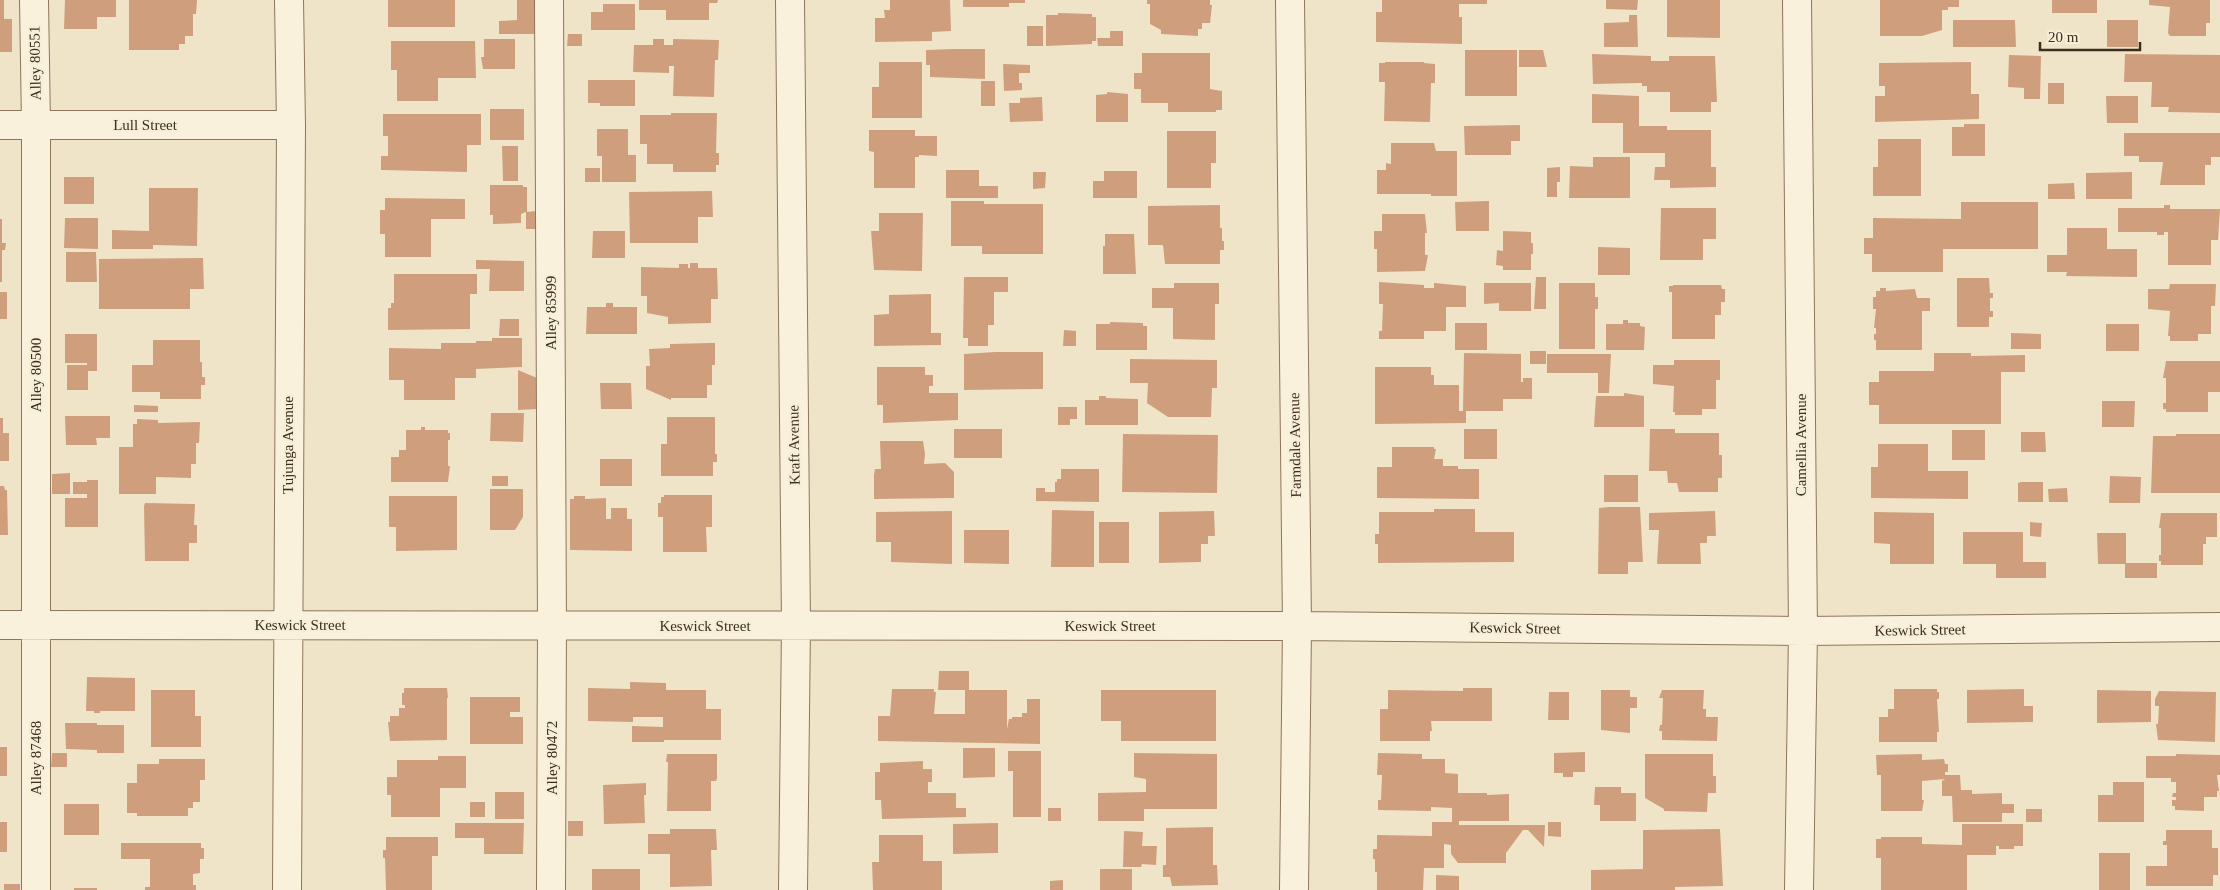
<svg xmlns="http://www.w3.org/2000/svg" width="2220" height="890" font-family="Georgia,serif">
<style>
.building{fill:#cf9f7d}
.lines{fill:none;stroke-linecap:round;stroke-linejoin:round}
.minor-casing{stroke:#8d765c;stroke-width:30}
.minor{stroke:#faf1dc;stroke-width:28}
.labels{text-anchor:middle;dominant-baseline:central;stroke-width:4.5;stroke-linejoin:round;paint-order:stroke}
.street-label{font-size:15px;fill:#3d2e20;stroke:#f7eed8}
</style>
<rect width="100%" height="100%" fill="#f0e4c8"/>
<path class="building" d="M0,0H4V19H12V52H0Z
M65,0H116V17H97V29H64Z
M129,0H197L196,14H193V36H185V44H179V50H129Z
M388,0H455V27H388Z
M517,0H536V34H499V21L517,20Z
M639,0H718L717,3H709V20H666V10H639Z
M890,0H950L951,31L932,32V41L875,42V18H885L884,10H890Z
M963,0H1025V3H1009V7H963Z
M1147,0H1210V5H1212L1210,23H1202V29H1198V36L1161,34V30L1150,24V4H1147Z
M1382,0H1487V4H1459V17H1462V44L1376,42V12H1382Z
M1606,0H1638L1637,10L1606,9Z
M1667,0H1720V38L1667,37Z
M1880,0H1959V7H1948V10H1942V30L1922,36H1880Z
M2052,0H2097V13H2052Z
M2149,0H2210V23H2206V36H2170L2168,33L2170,7L2149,5Z
M603,4H635V30H591V12H603Z
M1058,13L1092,14V17H1096V41H1092V44L1046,46V15H1058Z
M1629,15H1637L1638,47H1604V23L1629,22Z
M1953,20H2015L2016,47H1953Z
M2107,20H2138V47H2107Z
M1027,26H1043V46H1027Z
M1110,31H1123V46H1098L1097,38H1110Z
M568,34H582V46H567Z
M484,39H515V69H483L481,57H484Z
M653,39H664V45H673V39L719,40L718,60H715L714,97L673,96L674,66H669V73L633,72L634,45H653Z
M391,41H475L476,78H438V101H397V70H391Z
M953,49H985V79L930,77V65H926V50Z
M1465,50H1517V96H1465Z
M1519,50H1543L1547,67H1519Z
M1142,53H1210V89L1222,91V110H1216V112H1168V103H1141V89H1134V73H1142Z
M1592,54L1651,56V61H1669V56H1715L1717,102H1711V112H1670V92H1647V86H1642V83L1593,84Z
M2125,54L2220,55V113L2168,112L2169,107H2151L2152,82H2124Z
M2009,55L2041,56L2040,99H2024V88L2008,87Z
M879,62H922V118H872V87H879Z
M1385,62H1424V63L1435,64V83H1431L1430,122L1384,121L1385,82H1379V63H1385Z
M1971,62V94H1979V119L1875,122V96H1885V86H1879V63Z
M1003,64L1030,65V73H1019V83H1022V90L1004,91Z
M588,80H635V106H600V103H588Z
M981,81H995V106H981Z
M2048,83H2064V104H2048Z
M1107,92L1128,94V122H1096V95L1107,94Z
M1592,94L1639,96V126H1667V130H1711V167H1716V187L1670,188V180H1654L1655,167H1665V153H1623V123H1592Z
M2106,96H2138V123H2107Z
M1042,97L1043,121L1010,122L1009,103H1020V98Z
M490,109H524V140H490Z
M671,113H717L716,153H719V165H716V172H673V164H647V144H640V115H671Z
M383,114H481V145H467V172L381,170V156H388V136H383Z
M1964,124H1985V156H1952V127H1964Z
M1520,125V141H1511V155H1465L1464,126Z
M597,129H628V155H636V182H602V156H597Z
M869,130H915V136H937V156L919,155V157H915V188H874V152L869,151Z
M1167,131H1216V163H1211V188H1167Z
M2124,133H2220V157H2211V165H2205V185H2160L2163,162H2139V156H2124Z
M1878,139H1921V196H1873V167H1878Z
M1391,143H1434L1436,151H1457V196H1431V194H1377V170H1386V163L1391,164Z
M502,146H518V181H503Z
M1593,157H1630V198H1569L1570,166L1593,167Z
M1560,167V182H1557V197H1547V168Z
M585,168H600V182H585Z
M946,170H979V186H998V198H946Z
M1104,171H1137V198H1093V181H1104Z
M1033,172H1046L1045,188L1033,189Z
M2132,172V199H2086V173Z
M64,177H94V204H64Z
M2074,183L2075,199H2048V184Z
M490,185H523V187H527V212L536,211L537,229H526V212L521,214V223L493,224V215H490Z
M149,188H198L197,246L153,245V249H112V230L149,231Z
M712,191L713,217H698V243H630L629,192Z
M385,198L465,199V219H431V257H385V234H380V210H385Z
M951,201H984V204H1043V254H982V246H951Z
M1489,201V231H1456L1455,202Z
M1961,202H2038V249H1943V272H1872V254H1864V238H1873V218L1961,219Z
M1220,205V228H1222V241H1224V250H1220V264H1165L1163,245H1148V206Z
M2164,205H2170V209H2220L2218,240H2211V265H2168V232H2164V235H2157V232H2118V208H2164Z
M1661,208H1716V239H1703V260H1660Z
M879,213H923L922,271L874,270L871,231H879Z
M1382,214H1425L1427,233H1425V255H1428L1425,271L1377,272V249H1374V231H1382Z
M65,218H98V249L64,248Z
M0,219H2V243H6L5,250H2V282H0Z
M2067,228H2107V249H2137V277L2066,276L2067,272H2047V255H2067Z
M593,231H625V258H592Z
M1503,231L1531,232V243H1533V254H1531V270H1503V266L1496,265L1497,250L1503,251Z
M1105,234H1134L1136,274H1103V246H1105Z
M1598,247L1630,248V275H1598Z
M66,252H96L97,282H66Z
M203,258L204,289H190V309H99V259Z
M476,260L524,261V291H489L490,269H476Z
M690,263H698V268H717L718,299H711V323L668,324V317L647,313V296H641V267L679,268V264H688V268H690Z
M394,274H477V294H470V329L388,330V308H391V303H394Z
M964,277H1008V292H994V325H988V346H968V338H963Z
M1536,277H1546V309H1534Z
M1957,278H1989L1990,293H1993V298H1990V311H1993V317H1989V327H1957Z
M1379,282L1424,285V288H1434V283L1466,286V307H1446V331H1424V339H1379V331H1382L1383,304H1379Z
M1174,283H1219V304H1215V340L1173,339V308H1152V288H1174Z
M1484,283H1531V311H1499V303L1484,304Z
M1559,283H1595V297H1598V309H1595V349H1559Z
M2170,284H2216L2215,306H2211V334H2198V341H2170V336H2168L2170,311L2148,309V289H2169Z
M1673,285H1721L1722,289H1725V302H1721V315H1715V339H1672V292H1669V286H1673Z
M1880,288H1886V291L1915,289L1917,298H1930V311H1922V350H1876V340H1874V334H1876V328H1874L1876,309H1873V297H1876V291H1880Z
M0,292H7V319H0Z
M931,294V333H941V345L874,346V315L889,314V295Z
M606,303H613V307H637V334H586L587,307H606Z
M500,319H519V336H499Z
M1623,320H1628V323H1640V326L1645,327L1644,350H1606V324H1623Z
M1110,322L1143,323V326H1147V350H1096V324H1110Z
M1455,323H1487V350H1455Z
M2106,324H2139V351H2106Z
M1064,330L1076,331V346H1063Z
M2011,333L2041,334V349H2011Z
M65,334H97V371H88V390H67V365H87V363H65Z
M492,338H522V367L476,369V378H455V400H404V380H389V348L441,349V343H476V341H492Z
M153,340H200V362H202V377H205V385H201V399H160V392H132V365H153Z
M710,343H715V365H712V385H707V398H671V400L646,389V366H650L649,349L670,348V344Z
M1530,351H1546V364H1530Z
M995,352H1043V389L964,390V354Z
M1464,353L1521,354V382H1523V378H1532V399H1503V411H1466V423L1375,424V367H1431V375H1434V385H1459V411H1463Z
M1934,353H1971V356L2025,355V372H2001V424H1879V405H1869V382H1879V371H1934Z
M1547,354H1611L1609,393H1598V373H1547Z
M1130,359L1217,360V388H1212L1211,417H1168L1147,403L1148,383H1130Z
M1674,360H1720V380H1716V409H1702V415H1675V412H1673L1674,386L1653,384V365H1674Z
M2166,361H2220V392H2208V412H2166V409H2163V403H2166V378H2163Z
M877,367H925V375H933V386H929V393H958V420L883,423V405H877Z
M518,370L537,378V409L518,410Z
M600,383H631L632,409H601Z
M1624,393L1644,396V427H1594L1596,396H1624Z
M1099,396H1106V398L1138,399V425H1085V400H1099Z
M2102,401H2135L2134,427H2102Z
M134,405L158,406V412H134Z
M1058,407H1077V419H1070V425H1058Z
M491,413H524L523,442L490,441Z
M65,416H110V438H96L97,445H66Z
M667,417H715V454H717V462H713V476H661V444H667Z
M0,418H3V433H9V461H0Z
M137,419L158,420V423L200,422L199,443H196V464H191V478L156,477V494H119V447H133V424H137Z
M421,427H425V430H448V433H450V440H448V466H450L448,482H391V457H399V450H406V430H421Z
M954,429H1002V458H954Z
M1464,429H1497V459H1464Z
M1650,429H1675V433H1719V455H1722V478H1718V492H1679L1677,483H1668L1667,471H1649Z
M1952,430H1985V460H1952Z
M2021,432H2045L2046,452H2021Z
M1123,434L1218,435L1217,493L1122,492Z
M2176,434H2220V493H2151L2153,436H2176Z
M880,441H923L925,454L924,464L945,463L954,472V498L874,499V475L875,469H881Z
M1878,444H1928V471H1968V499L1871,498V467H1878Z
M1392,447H1434V449H1436L1434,459H1443V466H1458V469H1479V499L1377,498V467H1392Z
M600,459H632V486H600Z
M1061,469H1099V502L1036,501V488H1045V492H1055V482H1057V479H1061Z
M70,473V494H52V474Z
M1604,475H1638V502H1604Z
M492,476H508V486H492Z
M2110,476L2141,477L2140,503H2109Z
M87,480H98V527H65V498H87V494H73V482H87Z
M2021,482H2043V502H2018V483Z
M0,486H4L5,490H7L8,535H0Z
M2067,488L2068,502H2049L2048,489Z
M490,489H523V517L515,530H490Z
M664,495H712V527H706L707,552H663V517H658V503H661V497H664Z
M389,496H457V550L396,551V527H389Z
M574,496H585V499L606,498V519H611V508H627V519H632V551L570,550V499H574Z
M145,503L195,504L194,525H197V543H189V561H145L144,506Z
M1609,507H1640L1643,562H1628V574H1598L1599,508Z
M1434,509H1475V532H1514V562L1378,563V544H1375V534H1379V512H1434Z
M1052,510L1094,511V567H1051Z
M952,511V564L891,562V542H876V512Z
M1214,511L1215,536H1208V544H1201V562L1159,563V512Z
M1715,511L1716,536H1707V543H1700L1701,564H1657L1659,530H1649V513Z
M1874,512L1934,513V564H1890V544L1874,543Z
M2161,513H2217V537H2206V544H2203V565H2161V561H2159V555H2161V528H2159Z
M1099,522H1129V563H1099Z
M2030,522L2042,523L2041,537L2030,536Z
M964,530H1009V564L964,563Z
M1963,532H2023V562H2046V578H1996V564H1963Z
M2097,533H2126V563H2157V578H2125V564H2098Z
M939,671H969V690H1007V729L1009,719H1012V717H1022V713H1027V699H1040V744L878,741V716H890L892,689H934V692H936L934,714H965V690H938Z
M87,677L135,678V711H100V713H94V711H86Z
M630,682L666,683V690H706V709H721V740H664V742H632V726L663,727V717H633V722L588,721V688L630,689Z
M404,688H447L448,698H447V740L390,741L388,722H390V716H399V708H405V705H402V693H404Z
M1463,688H1492V721H1431L1432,731H1430V741H1380V709H1388V690L1463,691Z
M1894,689H1937V692H1939V699H1937L1939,732H1937V742H1879V717H1888V709H1894Z
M2024,689V706H2033V722L1967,723V690Z
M151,690H195V716H201V747H151Z
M1101,690H1216V741H1121V721H1101Z
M1601,690H1630V697H1637V708H1630V733L1601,730Z
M1662,690H1704L1703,709H1706V717H1718L1717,741L1662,740V731H1659L1660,725H1662L1663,698H1659Z
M2097,690L2151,691V722L2097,723Z
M2159,691L2216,692L2215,742L2158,740L2156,724H2158L2159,706H2155V699Z
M1549,692H1569V720H1548Z
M470,697H520V712H510V717H523V744H470Z
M65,723H97V725H124V753H97V750L66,749Z
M0,747H7V776H0Z
M963,748H995V777L963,778Z
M1008,751H1041V817H1013V771H1008Z
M1585,752V772H1573V777H1563V773H1554V753Z
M52,753H67V767H51Z
M1134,753L1217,754V809H1144V821H1098V793L1146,792V779L1134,777Z
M1378,753L1422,754V759H1445V773L1458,774V793H1487V795L1509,794V821H1459V825H1545L1544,847L1528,830H1523L1506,853V863H1458L1451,854V845L1444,844V868H1424L1423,890H1377V872H1375V859H1373V849H1377V835L1432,836V822H1452V808L1431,807V811L1378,810V800H1381L1382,775H1377Z
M667,754H717V778L716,781H711V811H667L668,762H666Z
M1645,754H1713V776H1716V793H1708L1707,812L1664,811V809L1645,798Z
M1922,754V760L1944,759L1945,764H1948V772H1945V775H1960L1961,790H1972V794L2002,793V804H2014V813H2002V822H1953L1952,796H1942V781L1945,779L1922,781V800H1924L1922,811H1881V775H1877L1876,755Z
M2176,754L2220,755V775H2217L2219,791H2217V797H2204V811L2175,810V806H2172V800H2176V797H2172L2173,793H2176V782H2171V778H2146V756H2176Z
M438,756H466V788H440V817H391V795H387V777H397V760H438Z
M159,759H205V780H200V802H193V808H188V816H137V813H127V783H137V764H159Z
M923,761V769H932V782H928V793H956V808H966V817L882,819L881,800H875V772H880V763Z
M2113,782H2144V822H2098V795H2113Z
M646,783V795H644L645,823L604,824L603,785Z
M1595,787H1621V793H1636V821H1600V805H1594Z
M495,792H524V819H495Z
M470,802H485V817H470Z
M64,804H99V835H64Z
M1048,808H1061V821H1048Z
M2026,809H2042V822H2026Z
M568,821H583V836H568Z
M0,822H7V852H0Z
M1548,822H1561V837L1548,836Z
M455,823H524L523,854H484V838H455Z
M998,823V853L953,854V824Z
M1962,824H2023V846H2014V849H1999V846H1996V855H1967V890H1881V858H1876V839H1881V837H1922V844L1962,845Z
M1213,827V865H1217L1218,885L1172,886L1170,877H1163V865H1166V828Z
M670,829H716L717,850H711L712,886L670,887V854H648V834H670Z
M1720,829L1723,886L1675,887V890H1591V870L1643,869V830Z
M2166,830H2212V848H2218V875H2213V886H2146V866H2167V845H2163V841H2166Z
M1124,831L1143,832L1142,846H1157L1156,865L1142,864L1141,867H1123Z
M879,835H923V861H942V890H873L872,862H879Z
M386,837H438V856H432V890H386L385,858H383V850H386Z
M121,843H201V848H204V859H200V873L193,874V885H196V890H145V887H150V859H121Z
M2099,853H2130V890H2099Z
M592,869H640V890H592Z
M1100,869H1132V890H1100Z
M1436,875L1459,876V890H1436Z
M1063,880V890H1050V881Z
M4,884H20V890H4Z
M74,888H97V890H74Z"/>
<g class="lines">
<defs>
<path id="minor" d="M34,0L36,125V890
M549,0L552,625L551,890
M790,0L796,626L793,890
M1290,0L1297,626L1294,890
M1797,0L1803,631L1799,890
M0,125H291
M0,625L1297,626L1803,631L2220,627
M287,890L291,125L289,0"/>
</defs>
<use href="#minor" class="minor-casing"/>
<use href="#minor" class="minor"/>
</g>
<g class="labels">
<g class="street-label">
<text transform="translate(35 63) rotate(-91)">Alley 80551</text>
<text x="145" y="125">Lull Street</text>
<text transform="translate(551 313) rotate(-90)">Alley 85999</text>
<text transform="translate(36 375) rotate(-90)">Alley 80500</text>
<text transform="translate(288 445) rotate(-90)">Tujunga Avenue</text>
<text transform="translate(794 445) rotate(-91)">Kraft Avenue</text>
<text transform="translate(1295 445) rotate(-91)">Farmdale Avenue</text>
<text transform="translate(1801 445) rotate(-90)">Camellia Avenue</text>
<text x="300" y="625">Keswick Street</text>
<text x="705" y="626">Keswick Street</text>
<text x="1110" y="626">Keswick Street</text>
<text transform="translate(1515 628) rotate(1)">Keswick Street</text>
<text transform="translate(1920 630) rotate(-1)">Keswick Street</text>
<text transform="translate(36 758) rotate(-90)">Alley 87468</text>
<text transform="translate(552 758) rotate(-90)">Alley 80472</text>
</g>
</g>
<path d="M2040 42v8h100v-8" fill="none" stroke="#3d2e20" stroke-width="2.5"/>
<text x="2048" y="42" font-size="15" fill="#3d2e20" stroke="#f7eed8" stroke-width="4" paint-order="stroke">20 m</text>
</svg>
